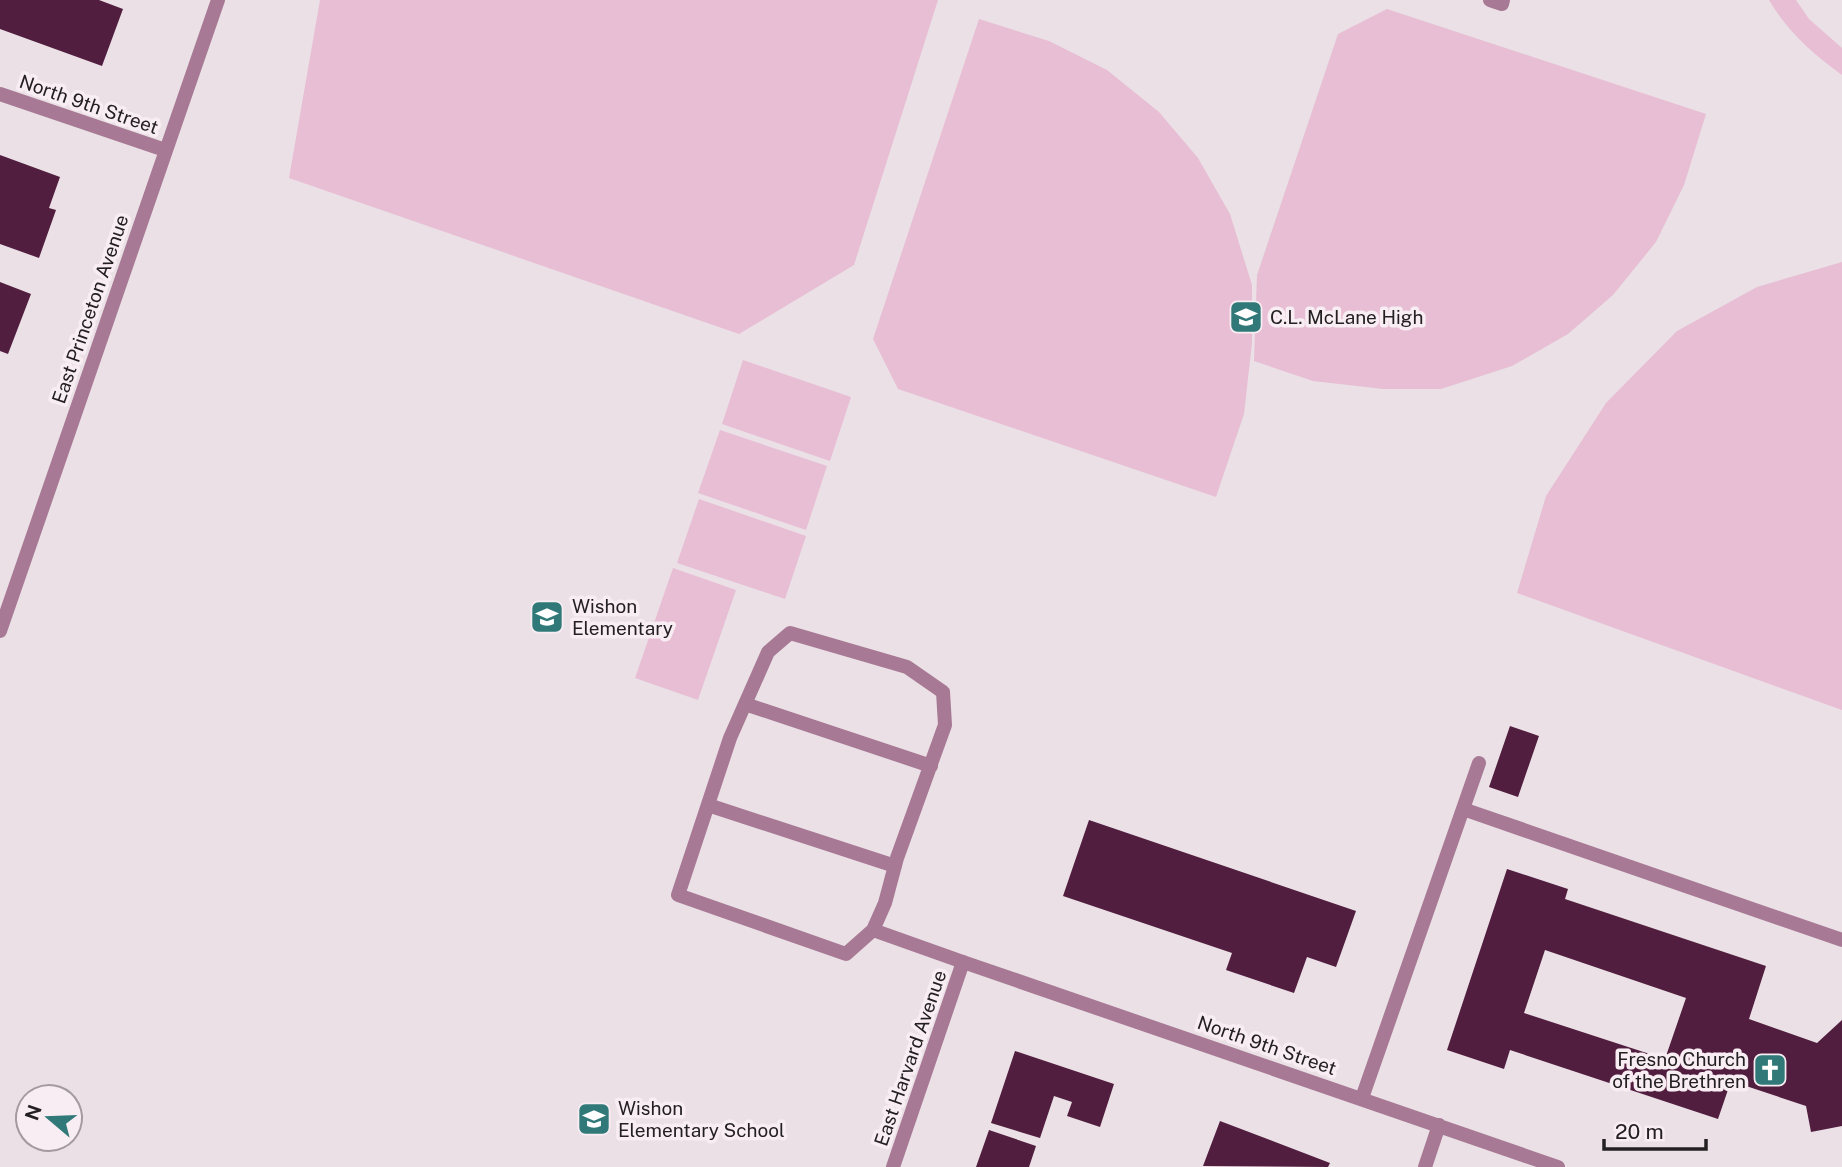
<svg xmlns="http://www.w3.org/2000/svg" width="1842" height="1167" font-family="'Public Sans',sans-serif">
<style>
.green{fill:#e7bed4}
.building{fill:#521e3f;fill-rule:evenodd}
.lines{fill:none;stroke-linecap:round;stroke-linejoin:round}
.lane{stroke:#a77994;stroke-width:14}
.street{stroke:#a77994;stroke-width:14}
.labels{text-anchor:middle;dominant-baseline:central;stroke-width:7;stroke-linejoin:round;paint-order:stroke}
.street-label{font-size:19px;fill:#242022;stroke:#f8edf3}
.poi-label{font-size:19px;fill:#242022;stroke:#f8edf3;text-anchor:start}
</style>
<rect width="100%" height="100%" fill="#ebe0e6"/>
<path class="green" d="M320,0H938L854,265L739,334L289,178Z
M1769,0H1796L1809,19L1842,48V75C1813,54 1787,31 1769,0Z
M1387,9L1706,114L1684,185L1656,242L1613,295L1568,334L1512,366L1441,389H1383L1313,381L1254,361L1257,275L1338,34Z
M979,19L1049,41L1107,70L1159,112L1198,158L1230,214L1252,285V343L1244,414L1216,497L898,389L873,339Z
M1842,262V710L1517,593L1546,496L1606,403L1677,331L1757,287Z
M743,360L851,397L830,461L722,424Z
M720,430L827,466L806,530L698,493Z
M699,499L806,536L785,599L677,563Z
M673,568L736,590L698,700L635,678Z"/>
<path class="building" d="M0,0H99L123,9L102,66L0,29Z
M0,155L60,177L49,208L56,210L39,258L0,244Z
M0,282L31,294L8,354L0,351Z
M1510,726L1539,736L1518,797L1489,787Z
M1089,820L1356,911L1336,967L1307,957L1294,993L1226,970L1232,953L1063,896Z
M1507,869L1568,889L1565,899L1766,966L1749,1019L1817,1043L1842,1020V1126L1811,1132L1806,1106L1731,1081L1718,1119L1510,1050L1504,1069L1447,1050ZM1545,950L1686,998L1665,1059L1524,1013Z
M1015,1051L1114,1084L1100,1127L1067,1116L1072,1102L1054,1096L1040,1138L991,1123Z
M1220,1121L1330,1163L1328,1167L1203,1166Z
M989,1130L1036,1146L1029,1167H976Z"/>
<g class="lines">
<path class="lane" d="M1490,0L1502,4L1503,0
M790,633L907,667L943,692L945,725L897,858L885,903L873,930L846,954L678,895L730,738L768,652Z
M745,704L931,766
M708,805L895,866
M1463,809L1842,940
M873,930L963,962
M1362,1098L1479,763"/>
<path class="street" d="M0,94L165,150
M0,631L218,0
M893,1167L963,962L1558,1167
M1425,1167L1439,1125"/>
</g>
<defs>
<symbol id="school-square" viewBox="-11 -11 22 22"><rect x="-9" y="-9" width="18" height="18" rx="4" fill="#307978" stroke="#f8edf3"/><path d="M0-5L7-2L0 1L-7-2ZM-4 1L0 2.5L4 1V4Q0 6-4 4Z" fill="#fff"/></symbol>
<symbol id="church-square" viewBox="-11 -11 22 22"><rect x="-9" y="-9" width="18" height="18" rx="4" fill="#307978" stroke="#f8edf3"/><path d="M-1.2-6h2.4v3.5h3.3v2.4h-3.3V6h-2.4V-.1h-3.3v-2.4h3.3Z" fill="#fff"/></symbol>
</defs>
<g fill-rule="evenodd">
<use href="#school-square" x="1227" y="298" width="38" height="38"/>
<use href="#school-square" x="528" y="598" width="38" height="38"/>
<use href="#church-square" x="1751" y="1051" width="38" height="38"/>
<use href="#school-square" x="575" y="1100" width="38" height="38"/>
</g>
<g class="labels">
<g class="street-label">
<text transform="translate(89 104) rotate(19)">North 9th Street</text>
<text transform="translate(90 309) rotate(-71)">East Princeton Avenue</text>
<text transform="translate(1267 1045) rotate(19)">North 9th Street</text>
<text transform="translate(910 1058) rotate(-71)">East Harvard Avenue</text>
</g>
<g class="poi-label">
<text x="1270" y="317">C.L. McLane High</text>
<text x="572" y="606">Wishon<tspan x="572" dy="22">Elementary</tspan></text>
<text x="1746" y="1059" text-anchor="end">Fresno Church<tspan x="1746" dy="22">of the Brethren</tspan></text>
<text x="618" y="1108">Wishon<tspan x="618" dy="22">Elementary School</tspan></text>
</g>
</g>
<g transform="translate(49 1118) rotate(289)"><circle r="33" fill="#f8edf3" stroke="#a39b9f" stroke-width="2"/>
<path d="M0-5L12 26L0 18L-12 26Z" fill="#307978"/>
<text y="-10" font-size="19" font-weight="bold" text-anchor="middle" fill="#242022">N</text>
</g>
<path d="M1604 1139v10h102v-10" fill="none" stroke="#242022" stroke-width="3.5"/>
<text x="1615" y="1139" font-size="21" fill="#242022" stroke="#f8edf3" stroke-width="5" paint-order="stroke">20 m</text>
</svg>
